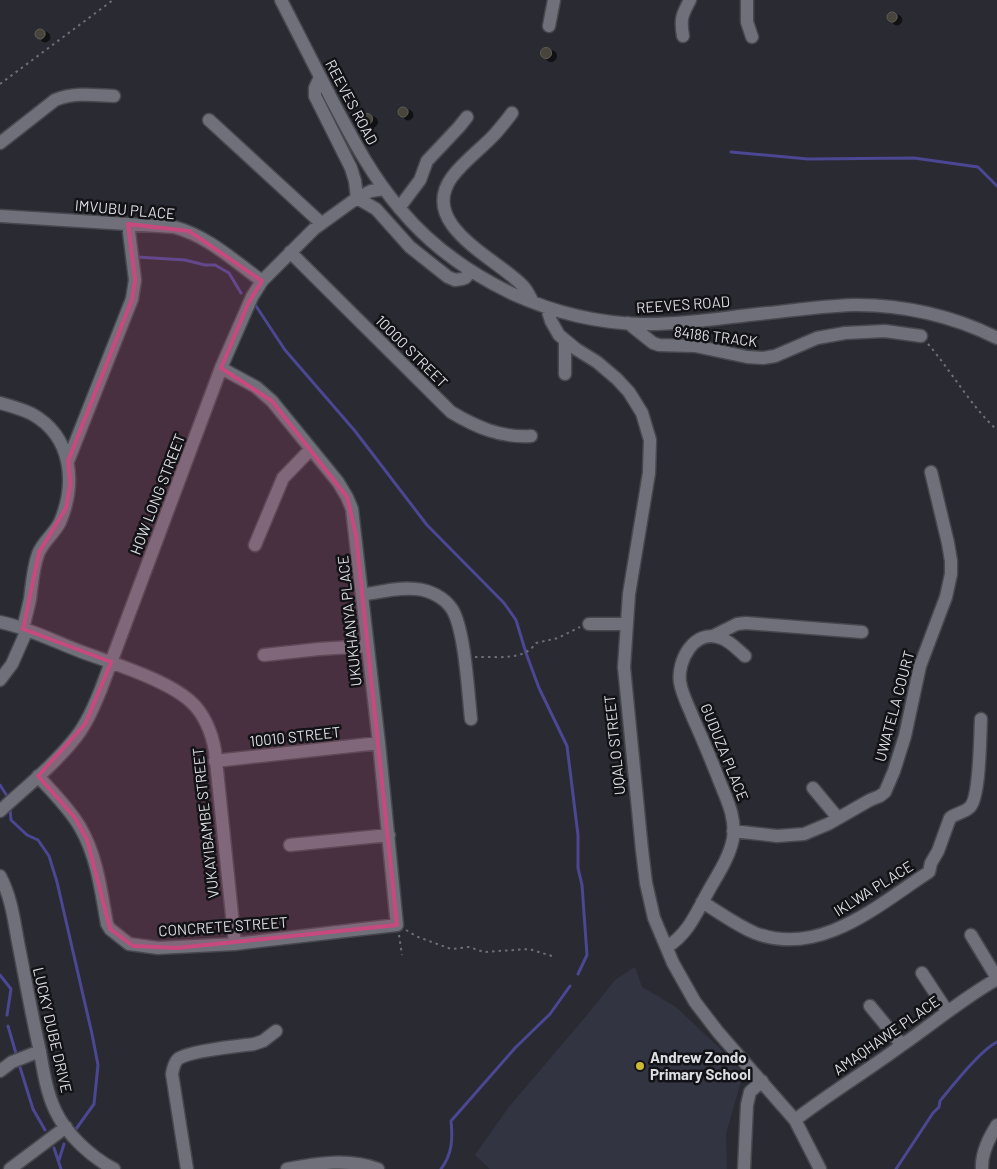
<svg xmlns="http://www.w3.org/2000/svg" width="997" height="1169" font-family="Barlow,sans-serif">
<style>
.built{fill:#333442}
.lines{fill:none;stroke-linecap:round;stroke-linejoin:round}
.stream{stroke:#4b4792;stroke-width:3}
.building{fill:#46443b;stroke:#5e5c53;filter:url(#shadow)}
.minor-casing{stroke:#47484e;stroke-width:15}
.path{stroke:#6e6f76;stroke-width:2;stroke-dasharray:2.5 4;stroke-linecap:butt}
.minor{stroke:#6f707a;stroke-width:12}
.marked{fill:#c8497d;fill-opacity:0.2;stroke:#c8497d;stroke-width:4;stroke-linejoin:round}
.poi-dot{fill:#cfb837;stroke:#131317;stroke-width:2}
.labels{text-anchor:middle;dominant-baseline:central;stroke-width:5;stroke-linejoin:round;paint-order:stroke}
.street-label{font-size:15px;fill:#dcdde2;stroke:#131317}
.poi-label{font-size:15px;font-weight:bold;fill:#dcdde2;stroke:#131317;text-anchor:start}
</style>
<defs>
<filter id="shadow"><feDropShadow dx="5" dy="3" stdDeviation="0" flood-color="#0009"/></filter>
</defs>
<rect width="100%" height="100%" fill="#2a2a33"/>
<path class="built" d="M635,967L642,987L676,1007L730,1058L743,1074L726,1134L727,1169H490L475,1155L508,1108L587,1015L615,980Z"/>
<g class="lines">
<path class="stream" d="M731,152L808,159L914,158L978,167L997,186
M137,257L185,260L205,265H215L229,273L241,293
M256,306L285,350L355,431L427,525L504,603L516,620L526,653L539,688L567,746L578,835V868L582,885L587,955L578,974
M0,785L9,799
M10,808L11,820L27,835L38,840L49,856L57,882L92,1034L98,1065L94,1104L76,1129
M0,975L11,989L7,1015
M8,1026L17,1057
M19,1064L33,1109L45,1130
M54,1148L61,1169
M59,1160L64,1144
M441,1169C452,1154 453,1140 451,1121L515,1048L550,1014L570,986
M896,1169L933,1113L939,1107L940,1101C952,1086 981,1049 997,1042"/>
</g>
<path class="building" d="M887 17a5 5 0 1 1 10 0a5 5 0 1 1-10 0Z
M35 34a5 5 0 1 1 10 0a5 5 0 1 1-10 0Z
M540.5 53a5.5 5.5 0 1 1 11 0a5.5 5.5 0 1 1-11 0Z
M398 112a5 5 0 1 1 10 0a5 5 0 1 1-10 0Z
M361.5 119a5.5 5.5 0 1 1 11 0a5.5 5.5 0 1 1-11 0Z"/>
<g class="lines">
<defs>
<path id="minor" d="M281,0C298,34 316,68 333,102C353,140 373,178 401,210C431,246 471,274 513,294C553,312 597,323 641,324C684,325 726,317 768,313C796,310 824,306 852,305C901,304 954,316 997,338
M747,0V22L752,37
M549,26L554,0
M683,36C680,19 682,15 690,0
M320,77L315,88V96L351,168L355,181L357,198
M512,113C507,120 501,127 495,134C482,148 464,161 452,177C417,225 498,259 523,286C527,290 530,297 533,302
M209,120L321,223
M0,143L55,100C74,92 94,95 114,96
M357,198L376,209L410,247L448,277L455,280L462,279L465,278L471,271
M399,208L420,180L427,161L459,127L467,117
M0,216L174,227C208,236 234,261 262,281
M290,252L451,412C476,427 501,438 531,436
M547,308L551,321L559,335L576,349L597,362L617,379L629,392L642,413L650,440L649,473L629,594L624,667L642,850L646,883L654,918L673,963L695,1002L718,1032L795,1120L820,1169
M628,323L653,343L659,345L695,346L747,357L763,358L775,356L817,338L845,333L885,331L921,336
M565,340V374
M0,403C11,406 22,409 32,414C73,437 76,484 60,522C54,534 43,541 38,554C33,568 32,584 30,599C28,609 25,619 23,629
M68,461L132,299L135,280L128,224
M255,545L283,478L311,449
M362,595C379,592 398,587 416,589C429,590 444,597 452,609C465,630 468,692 471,719
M0,622C29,628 55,642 82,652C112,663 167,680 190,701C204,713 212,733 215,751L235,944
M589,624H626
M713,636L737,624L746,623L862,632
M264,655L319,649L368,646
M0,680L12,664L27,630
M215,761L379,743
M38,776C52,792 69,808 80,827C97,856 101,891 107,924L110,929L129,944L158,948L235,944L397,925L379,743L352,509L347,497L338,482L272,401L256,387L221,368
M813,788L838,818
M0,811C25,788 54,765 76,737C87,723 94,706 101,689L221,368L252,297L262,281L314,229L357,198L371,191L384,189
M733,831L777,836L804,834L828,824L870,800L880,796L885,792L894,771L905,736L920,666L946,597L951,574V561L948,543L931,472
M290,845L389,835
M0,876C11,896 14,920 18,942C25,977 31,1012 39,1047C43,1068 46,1091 55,1110C66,1134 91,1157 114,1169
M702,902C719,912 736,925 755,933C821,958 879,904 929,872L931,863L938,851L950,818C956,813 964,813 970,807C980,797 980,736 981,719
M971,935L997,978
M667,947C689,933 696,913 709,890C718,874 729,858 733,839C736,819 728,802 721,785C712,762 703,740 693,718C689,707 682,695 680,682C677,661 694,628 721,638C730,641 737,649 745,656
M922,973L947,1011
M870,1006L902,1045
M0,1071L12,1062L40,1051
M795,1120C830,1093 867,1071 902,1045C934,1023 963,998 997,979
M10,1169L66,1127
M187,1169L172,1074C173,1068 174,1063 178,1059C188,1051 239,1046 254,1044L263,1041L276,1031
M287,1169C316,1163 349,1158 378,1169
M744,1169L747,1105L750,1092L762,1081
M982,1169C981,1153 989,1138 997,1125"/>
</defs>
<use href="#minor" class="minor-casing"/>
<path class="path" d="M0,84L113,0
M928,344C952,372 970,405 997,430
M475,657C496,656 523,662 536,643L558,638L580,627
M406,930L418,937L451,949L469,947L484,952L529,949L555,957
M399,935L402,955"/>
<use href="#minor" class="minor"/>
</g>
<path class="marked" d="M128,224L189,231L262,281L248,304L221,368L272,401L347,497L356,535L397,925L177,948L133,946L110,929L87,840L75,818L38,776L85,724L111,662L23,629L39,552L66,508L70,484L68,461L132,299L135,280Z"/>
<circle class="poi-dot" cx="640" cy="1066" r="5"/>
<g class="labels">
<g class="street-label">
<text transform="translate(352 102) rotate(62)">REEVES ROAD</text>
<text transform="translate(125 209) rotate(5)">IMVUBU PLACE</text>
<text transform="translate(683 304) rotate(-4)">REEVES ROAD</text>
<text transform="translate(716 336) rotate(7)">84186 TRACK</text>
<text transform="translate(412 351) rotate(45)">10000 STREET</text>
<text transform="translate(157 494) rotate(-69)">HOW LONG STREET</text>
<text transform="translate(349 621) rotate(-96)">UKUKHANYA PLACE</text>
<text transform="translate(894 706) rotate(-75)">UWATELA COURT</text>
<text transform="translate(295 736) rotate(-6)">10010 STREET</text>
<text transform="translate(614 745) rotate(-96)">UQALO STREET</text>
<text transform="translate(725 752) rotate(68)">GUDUZA PLACE</text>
<text transform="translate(205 823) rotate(-96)">VUKAYIBAMBE STREET</text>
<text transform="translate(873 888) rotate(-32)">IKLWA PLACE</text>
<text transform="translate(223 926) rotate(-4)">CONCRETE STREET</text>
<text transform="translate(53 1030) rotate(77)">LUCKY DUBE DRIVE</text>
<text transform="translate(886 1035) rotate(-35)">AMAQHAWE PLACE</text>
</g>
<g class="poi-label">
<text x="650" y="1057">Andrew Zondo<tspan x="650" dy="17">Primary School</tspan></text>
</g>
</g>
</svg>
